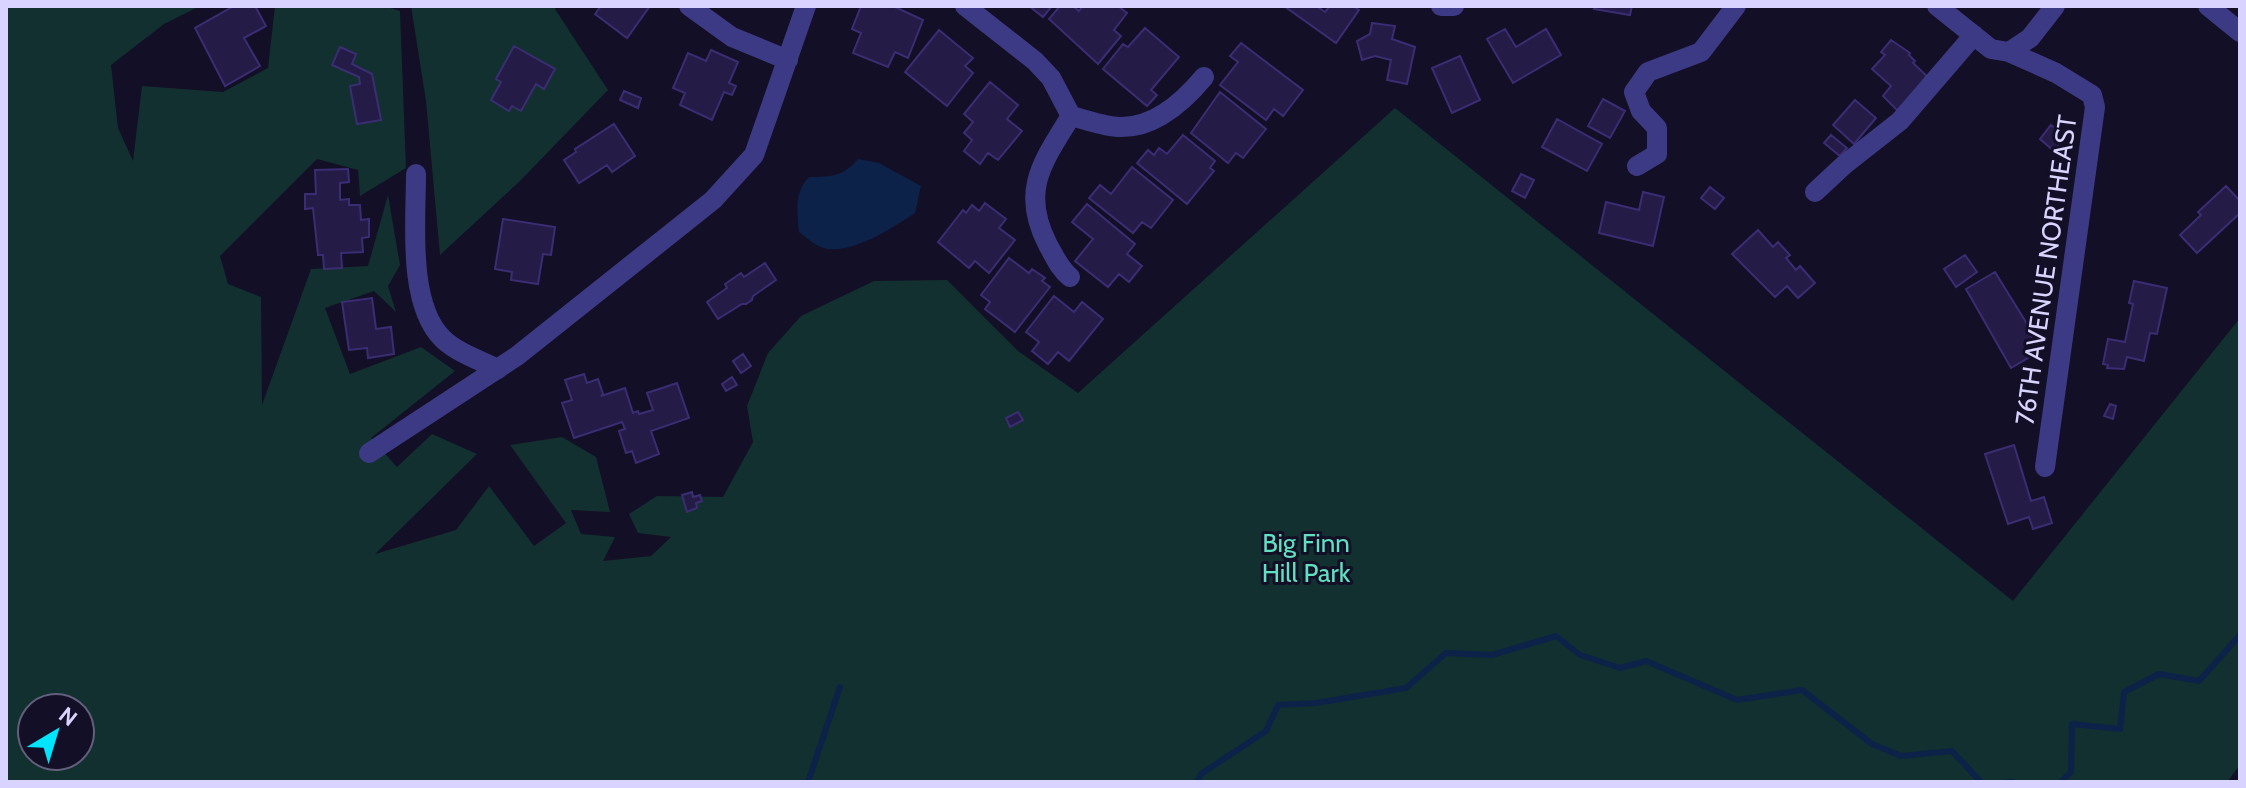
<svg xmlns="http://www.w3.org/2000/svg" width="2246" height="788" font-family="Cabin,sans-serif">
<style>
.green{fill:#12302f;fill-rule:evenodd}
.water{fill:#0c2248}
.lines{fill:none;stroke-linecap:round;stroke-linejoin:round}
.stream{stroke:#0c2248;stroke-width:6}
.building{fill:#241b47;stroke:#3b2d73;stroke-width:2}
.minor{stroke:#3d3a85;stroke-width:20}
.labels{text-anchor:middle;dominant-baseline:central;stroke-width:6;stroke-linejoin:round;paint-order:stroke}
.street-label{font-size:26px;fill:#d9d4ff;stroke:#130f26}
.park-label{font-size:26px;fill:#5fe0c0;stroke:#130f26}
</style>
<rect width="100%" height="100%" fill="#130f26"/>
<path class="green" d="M6,6H200L164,24L111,65L118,128L133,161L142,86L223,92L268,68L275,6H384L400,11L406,168L360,196L358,170L317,159L220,256L228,284L261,297L262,405L311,269L368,266L388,195L400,265L388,286L396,312L374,291L325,308L350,374L421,347L455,371L371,438L397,467L432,434L477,454L375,554L456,530L489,486L534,546L566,523L510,445L562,437L596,457L610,512L571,510L581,534L615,537L603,561L651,556L671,537L638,533L629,514L657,496L723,497L753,442L747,406L768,353L801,316L874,281L947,280L1018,351L1078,393L1395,108L2013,601L2240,318V765L2227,782H6ZM32,708H80V756H32Z
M411,6H556L555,9L608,90L520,181L440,255L426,101Z"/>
<path class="water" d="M858,159L879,163L921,186L915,213C894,227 847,258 821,247C813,244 806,237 799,232C797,212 794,192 809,177C831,177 844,176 858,159Z"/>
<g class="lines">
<path class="stream" d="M808,782L840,687
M1197,782L1201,774L1266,731L1278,705L1316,703L1406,688L1446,653L1492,655L1556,636L1580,655L1620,668L1646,661L1737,700L1802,690L1872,744L1901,756L1952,751L1981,782
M2006,782H2013
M2061,782L2071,772L2072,724L2120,729L2124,692L2159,674L2199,681L2240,635"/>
</g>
<path class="building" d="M234,6H255L266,26L244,38L260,66L225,86L195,28Z
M601,6H600H650L627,38L595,14Z
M861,6H893L923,20L908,58L895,52L888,67L853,53L861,33L852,29Z
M1029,6H1052L1043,17Z
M1060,6H1073L1079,11L1083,6H1118L1127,13L1114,30L1121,36L1098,64L1049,19Z
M1284,6H1316L1325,12L1330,6H1353L1359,10L1336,43Z
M1595,6H1632L1630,15L1594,9Z
M1372,23L1395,26L1392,39L1415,47L1407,84L1387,80L1391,60L1375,56L1362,60L1357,41L1370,34Z
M1145,28L1179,57L1151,90L1157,95L1147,106L1103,69L1123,44L1128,47Z
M1505,29L1516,47L1546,29L1561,55L1513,83L1487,39Z
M939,30L973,58L965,66L973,73L947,106L905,72Z
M1891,40L1910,53L1909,55L1915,61L1913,63L1930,79L1900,113L1883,96L1891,86L1872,69L1885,55L1881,52Z
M1241,43L1303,90L1283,116L1274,109L1266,120L1220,85L1238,62L1230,56Z
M514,46L555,69L544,89L536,84L521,111L512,106L509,111L491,100L501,82L496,79Z
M340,47L356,54L352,64L372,74L381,120L357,124L350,86L360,84L359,77L332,65Z
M711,50L738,62L729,83L736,86L732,95L724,92L712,120L680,105L685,93L673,88L688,53L706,61Z
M1460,56L1480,100L1452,113L1432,68Z
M990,82L1018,105L1007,119L1022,131L998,160L988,153L980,164L964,151L972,140L964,133L973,122L964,114Z
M624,91L641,98L638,108L620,100Z
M1220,92L1266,129L1243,158L1236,153L1228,163L1191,133Z
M1603,99L1625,111L1610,138L1588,126Z
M1855,100L1876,118L1854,144L1833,125Z
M1557,119L1602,144L1587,171L1542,147Z
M614,124L635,156L612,172L607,165L579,183L564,160L576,152L575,149Z
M2051,125L2066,137L2054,151L2040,139Z
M1183,135L1215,161L1210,168L1214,171L1187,204L1137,163L1148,150L1154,155L1159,148L1167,154Z
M1831,135L1847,148L1840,156L1824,143Z
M1132,167L1173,200L1151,228L1142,222L1133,233L1089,198L1100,185L1111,194Z
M348,169L349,182L340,183V200L349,199V205H360L361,220L369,219V237L362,238L363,252L341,253L342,268L324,269L323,255H318L313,208L305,209V194H316L315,170Z
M1521,174L1534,180L1525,198L1512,191Z
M2226,186L2240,201V213L2197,253L2180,235L2201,215L2198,212Z
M1710,187L1724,198L1715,209L1701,198Z
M1643,192L1664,197L1653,246L1599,233L1606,202L1639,210Z
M985,203L1006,219L999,228L1015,240L989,273L975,261L969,268L938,242L963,210L966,213L972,205L979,211Z
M1087,204L1135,244L1127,254L1142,266L1129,282L1119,274L1108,287L1075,261L1093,239L1072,222Z
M503,219L555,227L551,255L543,254L538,284L511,280L512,272L495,269Z
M1758,230L1773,247L1778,242L1790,255L1786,258L1796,270L1800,266L1815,283L1798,298L1787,286L1775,297L1732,254Z
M1965,255L1977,272L1956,287L1944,269Z
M1009,258L1029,273L1032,269L1045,278L1042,281L1050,287L1015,332L985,309L990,302L981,295Z
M765,263L776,280L753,296L752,300L746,304H742L718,319L707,302L727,288L725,284L741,273L744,277Z
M1995,272L2032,332L2029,333L2040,351L2011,368L1966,289Z
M2134,281L2167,288L2157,334L2150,333L2144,361L2127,357L2124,369L2107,368L2108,365L2103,364L2108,339L2125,342L2133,304L2129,303Z
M1054,296L1074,312L1082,302L1103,319L1069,361L1058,352L1048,364L1032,351L1039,342L1026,332Z
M372,298L376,329L391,327L394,354L368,358L367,348L349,350L342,302Z
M743,354L751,366L741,373L733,361Z
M584,374L587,383L598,379L603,394L601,396L625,388L633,413L638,411L639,414L653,410L647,393L677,383L689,418L651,431L659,454L636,463L632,451L626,453L619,431L625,429L622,422L574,438L562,403L572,400L565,380Z
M732,377L737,385L726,391L722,384Z
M2110,404L2116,406L2113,419L2104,416Z
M1018,412L1023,420L1010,427L1006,418Z
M2014,445L2031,501L2044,497L2052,523L2033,529L2029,517L2008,524L1985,454Z
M692,492L693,497L700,495L702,501L696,503L697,508L687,512L682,495Z"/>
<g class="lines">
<path class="minor" d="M689,6L732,37L788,60
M965,6L1035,61L1051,78L1071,116
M1441,6H1454
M1937,6L1991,49L2009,52L2056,73L2092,95L2095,107L2045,467
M2208,6L2240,32
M2009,52L2030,38L2055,6
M1071,116C1087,120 1105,127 1120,127C1155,128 1184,101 1204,77
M1637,166L1657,154V128L1641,111L1634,92L1648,72L1701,52L1736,6
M416,174C416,220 407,304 443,339C456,352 481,361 498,369
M1815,192L1844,165L1900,121L1974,35
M1070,277C1059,268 1055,257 1048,245C1020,191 1042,163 1071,116
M369,453L517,356L713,200L754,155L806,6"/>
</g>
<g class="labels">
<g class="street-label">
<text transform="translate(2046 270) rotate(-82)">76TH AVENUE NORTHEAST</text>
</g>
<g class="park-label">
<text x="1306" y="543">Big Finn<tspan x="1306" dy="30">Hill Park</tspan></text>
</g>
</g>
<rect width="2246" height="788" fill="none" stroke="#d9d4ff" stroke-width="16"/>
<g transform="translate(56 732) rotate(38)"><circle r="38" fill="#130f26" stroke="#625e7d" stroke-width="2"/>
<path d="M0-6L14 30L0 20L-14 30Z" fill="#00e5ff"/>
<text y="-12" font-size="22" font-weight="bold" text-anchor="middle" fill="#d9d4ff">N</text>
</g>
</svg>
